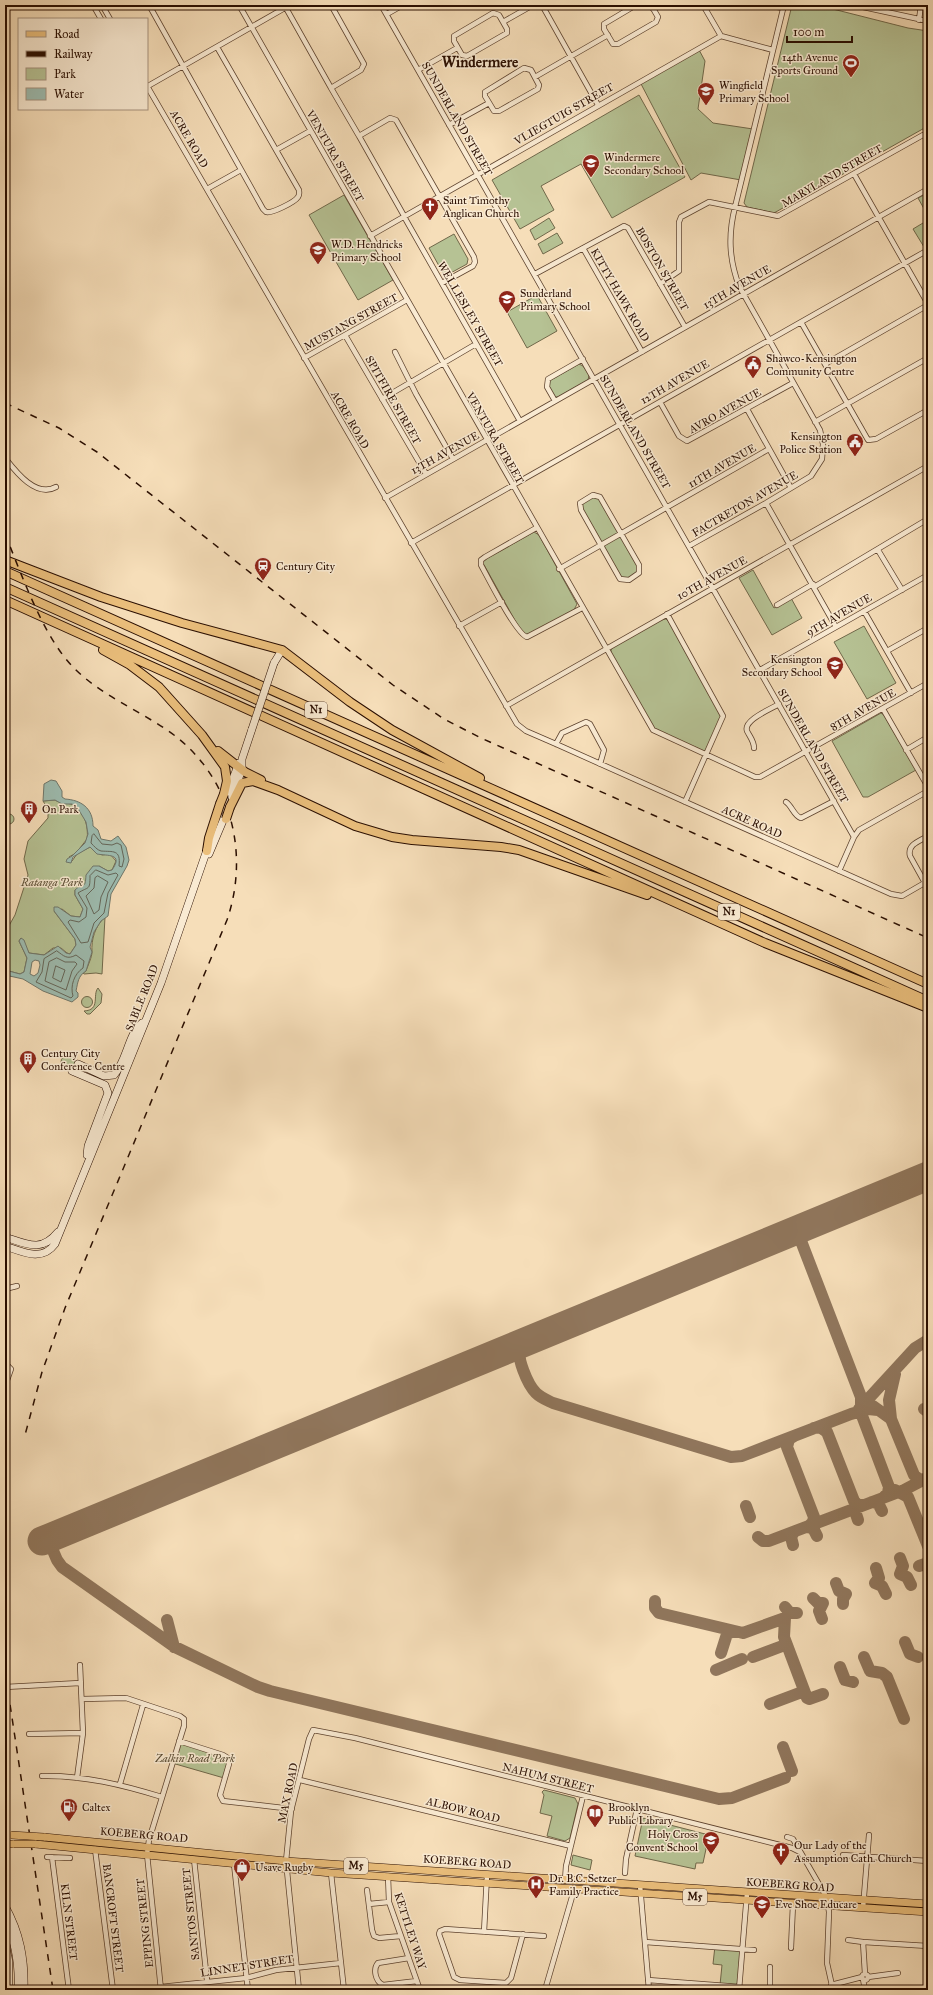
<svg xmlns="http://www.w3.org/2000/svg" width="933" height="1995" font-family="'IM FELL Great Primer',serif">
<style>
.green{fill:#b6c294;stroke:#70684a}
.water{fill:#9dbcb0;stroke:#6f766a;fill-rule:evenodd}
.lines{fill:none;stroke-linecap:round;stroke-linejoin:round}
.shore{stroke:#646558;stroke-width:1}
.taxiway{stroke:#90765c;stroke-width:12}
.runway{stroke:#90765c;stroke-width:29}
.street-casing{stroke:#5d422e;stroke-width:6}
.secondary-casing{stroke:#2a0e00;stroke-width:8}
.primary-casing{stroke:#2a0e00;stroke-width:8}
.highway-casing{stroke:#2a0e00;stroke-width:10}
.street{stroke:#f9ead2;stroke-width:4.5}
.secondary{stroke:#f9ead2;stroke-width:7}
.primary{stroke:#ebbf7c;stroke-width:7}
.highway{stroke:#ebbf7c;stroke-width:8}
.rail{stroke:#2a0e00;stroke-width:1.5;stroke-dasharray:7 7;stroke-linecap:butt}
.secondary-bridge-casing{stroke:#2a0e00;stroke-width:8;stroke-linecap:butt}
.primary-bridge-casing{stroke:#2a0e00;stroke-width:8;stroke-linecap:butt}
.highway-bridge-casing{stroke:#2a0e00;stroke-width:10;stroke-linecap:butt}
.secondary-bridge{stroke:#f9ead2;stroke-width:7}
.primary-bridge{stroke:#ebbf7c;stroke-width:7}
.highway-bridge{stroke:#ebbf7c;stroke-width:8}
.labels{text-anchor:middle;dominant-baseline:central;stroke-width:3;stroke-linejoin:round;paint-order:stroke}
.shield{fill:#f9ead2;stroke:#68503f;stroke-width:1}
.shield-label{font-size:10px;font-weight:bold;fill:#2a0e00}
.poi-label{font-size:11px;fill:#2a0e00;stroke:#f9ead2;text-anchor:start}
.street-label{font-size:11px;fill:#2a0e00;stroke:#f9ead2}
.park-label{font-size:11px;font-style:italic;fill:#5b4d34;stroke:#f9ead2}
.district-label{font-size:15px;font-weight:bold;fill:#2a0e00;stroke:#f9ead2}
</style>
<rect width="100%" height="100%" fill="#f6deb9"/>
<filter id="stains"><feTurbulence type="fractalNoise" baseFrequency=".005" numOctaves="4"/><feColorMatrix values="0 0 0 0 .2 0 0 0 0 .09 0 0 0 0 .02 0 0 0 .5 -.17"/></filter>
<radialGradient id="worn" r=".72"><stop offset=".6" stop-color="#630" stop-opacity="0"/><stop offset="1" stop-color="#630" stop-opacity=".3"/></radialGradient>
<path class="green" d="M792,5H817L908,28L928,31V126L774,213L747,207L744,203Z
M698,48L705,61L698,109L713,123L753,129L741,180L701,173L691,180L640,82Z
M639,95L685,177L612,218L581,164L541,186L554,210L520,229L492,180Z
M928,193V216L918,198Z
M344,195L393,280L358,300L309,215Z
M549,218L555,228L535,240L530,230Z
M928,220V245L924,247L913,229Z
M557,233L563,243L543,254L538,244Z
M454,234L468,259L467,264L447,275L443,273L429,248Z
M537,295L557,331L527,348L507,312Z
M579,364L583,366L589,375L588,380L558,397H555L549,387V381Z
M597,495L639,565L637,576L620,579L581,510L580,503Z
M534,532L539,535L577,604L574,610L527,636L522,633L483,563L484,560Z
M753,570L774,608L791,598L802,618L772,635L739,578Z
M666,619L669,622L722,716L708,748L704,751L653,729L611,654V650L613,647L661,620Z
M864,626L896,683L867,699L834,642Z
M881,713L884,715L916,770L868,797H863L832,741Z
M55,800C61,804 67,802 73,805C84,809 89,828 87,839L76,853L69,857L72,861L77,854L90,847L102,855L110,854L116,861L112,870L108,871L99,866L86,879L87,883L85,886L75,890V895L83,909L80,917L71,916L62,909L54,911L75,939L76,945L70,954L67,953L61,948H53L44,955L29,953L21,938L19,941L27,958L24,972L20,974L5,970V944L8,941L6,931L15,915L28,875L24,859L28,841L48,818V809L43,801Z
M4 819a5 5 0 1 1 10 0a5 5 0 1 1-10 0Z
M105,917L102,974L96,973L84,974L83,973L86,971C88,965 92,957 92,952C91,940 95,926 105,917Z
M98,988L102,994L101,1003L90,1014H87L84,1011C101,1010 92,995 98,988Z
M81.5 1002a5.5 5.5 0 1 1 11 0a5.5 5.5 0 1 1-11 0Z
M61 1062a7 7 0 1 1 14 0a7 7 0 1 1-14 0Z
M180,1741L224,1754L228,1761L224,1778L172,1763Z
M544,1790L575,1798L578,1804L570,1838L565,1841L547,1836L552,1816L540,1813L544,1795L542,1792Z
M643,1818L709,1835L703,1863H696L695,1869L635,1856Z
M573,1855L592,1860L590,1870L571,1865Z
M715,1946L743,1949L739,1986L720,1985L722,1965L713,1964Z"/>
<path class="water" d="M51,780L56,781L62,791V797L65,799C81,800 93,808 93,826L98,830L101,839L111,841L118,836L126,847L129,860L127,866L111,894L108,916L101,921L94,932L90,947L92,952L86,971C78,976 78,982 76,991L78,993V997L72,1002L43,991L23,979L5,975V970L20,974L24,972L27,958L19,941L21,938L24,940L29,953L44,955L58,946L66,953L70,954L76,945L75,939L54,911V907H58L71,916L80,917L83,909L75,895V890C84,881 85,891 86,875L93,866H99L108,871L112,870C124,853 107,856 97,854L90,847L73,857L71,863L66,862L67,859L72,856L85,843L88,834L86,822L77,807L72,804H62L55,800L43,801L44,784ZM35,960L39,961L40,965L38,973L34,976L30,974L32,962Z"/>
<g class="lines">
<path class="shore" d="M94,834L102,844L112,845L117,843L121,845L124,859L122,867L119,866C121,849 113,852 101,851C97,850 94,846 91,843L92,836Z
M96,870L108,875L116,873L118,875L108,893L104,913L94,923L88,942L81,943L68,922L70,920L79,922L86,917L87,908L78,893C89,886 90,891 90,876Z
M98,876L108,882L101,897L99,910L94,914L86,896L94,888L95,878Z
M57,951C64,956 67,960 76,955L84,961L83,968C74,974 70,986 73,996L71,998L36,982L42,972L44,959Z
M57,958L65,962H75L77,964L72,971L66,990L45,981L49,962Z
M56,966L65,970L61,982L53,978Z"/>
<path class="taxiway" d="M814,1223L802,1231L801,1241L861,1397V1413L889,1487L888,1493L884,1497
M783,1236H795L802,1243
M531,1340L521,1346C515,1356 528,1385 536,1393C541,1398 547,1400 553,1403L731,1457L742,1456L851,1414L868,1409L878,1410
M500,1352L512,1351L519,1358
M873,1406L891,1419L914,1475L920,1480L928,1478
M859,1409L915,1348L928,1340
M924,1409L928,1412
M891,1419L889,1400L895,1374
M814,1428L820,1427L827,1432L854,1501L858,1505H863
M794,1436L789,1439L787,1447L814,1517L813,1522L809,1526
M895,1490L908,1497L928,1546
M872,1502L878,1503L882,1511
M746,1506L750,1517
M858,1520L855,1511L859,1507
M807,1527L813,1528L817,1536
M758,1537L763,1541H769L904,1490L925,1479
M48,1539L57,1560L62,1567L175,1647L258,1687L270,1691L719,1799L732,1798L785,1778
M793,1545L791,1537L794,1532
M900,1558L903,1566L900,1574L907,1577L911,1585
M919,1566L928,1563
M876,1568L879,1578L875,1583L882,1586L886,1594
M836,1583L839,1591L846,1594L843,1599V1604
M813,1598L818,1603H823L819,1611L822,1619
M655,1601V1608L659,1613L743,1633L785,1618
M785,1607L790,1613H797
M785,1618L784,1637L807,1698L809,1699L823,1694
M167,1620L174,1647
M905,1642L910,1654L918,1657
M721,1653L727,1634L734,1631
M753,1657L785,1645
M864,1657L870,1671L882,1673L887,1677L904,1719
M840,1667L845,1680L853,1682
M716,1670L742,1659
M770,1704L802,1692
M783,1747L792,1771"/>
<path class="runway" d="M42,1541L928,1176"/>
<defs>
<path id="street" d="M93,5L101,19
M102,5L110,19
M149,5L263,209L266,212C271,214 295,202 298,197C300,194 299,193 299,190L217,47
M192,5L196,6L201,5
M239,5L653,730L755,777H760L928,683
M381,5L854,837L839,871
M542,5L598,105
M636,5L604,24V29L613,44H618L656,22L658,17L651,5
M703,5L721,36
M766,5L783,8
M854,5L928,21
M286,8L331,88L361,70L364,64L331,5
M653,9L661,5
M493,13L499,15L507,29V33L467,56L462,55L454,41V36Z
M387,14L403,5
M919,20L921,5
M503,22L533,5
M524,68L531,70L539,85L538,89L499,111H494L485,96V92Z
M418,70L457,48
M535,77L608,35
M147,86L517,724L526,731L556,744L891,894L902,896L928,881
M148,86L290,5
M331,88L359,136
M449,125L489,103
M276,150L310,131
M854,174L928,304
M207,189L241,170
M370,236L721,36L773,50
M583,248L642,352
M535,274L624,226L628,228L685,327
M442,283L473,266L475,262L474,257L396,120L390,118L359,136L403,214L406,220L520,421
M660,284L679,271V222L681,217L709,202L778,216L923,135L928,134
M801,322L868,440L876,439L928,410
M345,335L426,474
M395,352L416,394L453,459
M304,358L407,300
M825,364L928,305
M382,399L476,344
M555,401L547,387L548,379L583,359
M660,402L679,436L687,441L793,383
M747,409L791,488
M815,422L928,358
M5,458C16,472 36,498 56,487
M593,495L600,497L639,565V573L629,580L620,579L581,510L580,503Z
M385,498L928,189
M766,503L836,627
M536,528L485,557L481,560V565C488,578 517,635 527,637L582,608
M411,543L928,250
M689,546L766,503L811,476L822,459L823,444L820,430L739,286C729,259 728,235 735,207L784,5
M878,550L902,590
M559,569L769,449
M814,587L928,519
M777,605L813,584
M864,611L911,693
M667,614L723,716L685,802
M459,626L502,602
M887,651L928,628
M760,670L928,575
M506,706L928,466
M883,709L928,787
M556,744L562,733L586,722L590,724L604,750L600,764
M754,748C754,741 750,737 747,731C743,720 771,709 779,704
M906,750L928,737
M786,802C792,806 794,816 801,818L834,801
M854,837L859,830L928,791
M925,883L910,856C907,844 920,841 928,836
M5,1289L17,1286
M5,1363L11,1369L5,1386
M5,1687L80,1683
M82,1699L126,1698L180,1716L184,1719V1726L149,1840L147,1854L161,1990
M29,1734L83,1733
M179,1741L223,1755L228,1758L229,1764L220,1795L223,1801L292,1809
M42,1776C83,1775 123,1785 162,1797
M77,1778L83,1733L80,1665
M300,1780L571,1846
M120,1784L143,1705
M787,1837L793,1839L827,1898L829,1912L827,1963L833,1990
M95,1849L113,1990
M843,1855L928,1861
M47,1857L70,1858
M52,1857L69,1990
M194,1859L208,1990
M234,1864L248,1990
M331,1873L344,1990
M625,1873L626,1859L637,1809
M388,1876L389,1902L420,1990
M565,1880L566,1866L583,1796
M640,1885L649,1990
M367,1890L372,1930L374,1936L379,1938L401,1936
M369,1904L389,1902
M863,1908L869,1835
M484,1932L487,1875
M523,1934L511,1978L506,1983L460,1980L454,1977L439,1934L440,1931L445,1929L544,1936
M5,1938L10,1961V1990
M848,1940L863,1942
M645,1942L754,1950
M791,1948L793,1904
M409,1958L378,1963C373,1969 375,1981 383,1985L417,1981
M862 1977a3 3 0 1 1 6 0a3 3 0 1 1-6 0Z
M865,1974L863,1942L928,1946
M868,1977L898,1973
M863,1979L865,1990
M648,1980L780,1990
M831,1985L862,1977
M770,1988V1967
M132,1990L246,1978L276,1970L341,1963
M299,1990L286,1861L291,1811L309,1739L313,1730L355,1738L792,1848L800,1852
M545,1990L572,1897L580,1889
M739,1990L747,1893"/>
<path id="secondary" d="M274,663L282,650
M227,794L239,763
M232,797L242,769V759L252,729
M209,854L225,816
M78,1064L104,1076L114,1075C127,1061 128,1034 142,1023
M72,1071L105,1085L108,1093L88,1146L87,1155
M5,1237C27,1244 41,1253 58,1232
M5,1246C23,1252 42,1262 55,1244L161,983L208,847
M5,1906C20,1933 25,1959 24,1990
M5,1920C16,1942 19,1966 18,1990"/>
<path id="primary" d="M44,1837L286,1861L928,1904
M5,1844H14
M35,1844L331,1873L928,1912"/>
<path id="highway" d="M5,560L101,597L182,623L282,650L350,702L392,730L480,778
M5,571L928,984
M5,587L928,1001
M5,600L765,943L928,1008
M103,650L130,665L159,687L202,735L225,767L227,781L224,794
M218,751L245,772L261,780
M230,807L242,783L253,781L278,790L355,826L392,837L412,840L501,847L519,850L647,895
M207,851L209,838L220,804"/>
</defs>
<use href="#street" class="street-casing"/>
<use href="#secondary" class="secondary-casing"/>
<use href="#primary" class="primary-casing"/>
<use href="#highway" class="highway-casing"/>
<use href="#street" class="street"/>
<use href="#secondary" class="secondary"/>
<use href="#primary" class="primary"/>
<use href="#highway" class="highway"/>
<path class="rail" d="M5,403L59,428L97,452L393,685L444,719L481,738L928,938
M5,534C22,575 43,637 74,668C101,695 136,709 167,730C229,772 251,850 227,920L65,1308L42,1372L25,1435
M8,1691L53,1990"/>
<defs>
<path id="secondary-bridge" d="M252,729L274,663"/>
<path id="primary-bridge" d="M11,1835L44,1837
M14,1844H35"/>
<path id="highway-bridge" d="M220,804L224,794
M226,819L230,807"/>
</defs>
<use href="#secondary-bridge" class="secondary-bridge-casing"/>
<use href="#primary-bridge" class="primary-bridge-casing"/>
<use href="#highway-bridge" class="highway-bridge-casing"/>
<use href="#secondary-bridge" class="secondary-bridge"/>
<use href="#primary-bridge" class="primary-bridge"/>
<use href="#highway-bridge" class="highway-bridge"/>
</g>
<defs>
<symbol id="stadium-pin" viewBox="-11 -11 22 30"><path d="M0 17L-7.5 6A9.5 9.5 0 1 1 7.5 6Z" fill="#8f2418" stroke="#f9ead2"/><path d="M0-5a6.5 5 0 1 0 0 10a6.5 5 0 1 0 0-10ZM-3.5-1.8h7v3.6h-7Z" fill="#fff"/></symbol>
<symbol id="school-pin" viewBox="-11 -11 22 30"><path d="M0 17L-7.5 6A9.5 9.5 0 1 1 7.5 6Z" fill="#8f2418" stroke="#f9ead2"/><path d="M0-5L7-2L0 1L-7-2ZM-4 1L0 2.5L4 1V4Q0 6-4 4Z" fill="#fff"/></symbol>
<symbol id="church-pin" viewBox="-11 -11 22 30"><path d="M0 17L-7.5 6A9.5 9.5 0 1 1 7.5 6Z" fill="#8f2418" stroke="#f9ead2"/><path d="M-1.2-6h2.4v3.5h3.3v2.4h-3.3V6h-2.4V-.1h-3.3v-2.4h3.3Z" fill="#fff"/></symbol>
<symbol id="civic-pin" viewBox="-11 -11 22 30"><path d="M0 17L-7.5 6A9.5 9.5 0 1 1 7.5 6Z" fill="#8f2418" stroke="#f9ead2"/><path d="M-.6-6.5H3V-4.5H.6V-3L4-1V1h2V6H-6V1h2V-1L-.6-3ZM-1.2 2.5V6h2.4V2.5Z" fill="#fff"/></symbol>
<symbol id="station-pin" viewBox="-11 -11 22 30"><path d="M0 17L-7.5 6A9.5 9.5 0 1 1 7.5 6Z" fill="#8f2418" stroke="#f9ead2"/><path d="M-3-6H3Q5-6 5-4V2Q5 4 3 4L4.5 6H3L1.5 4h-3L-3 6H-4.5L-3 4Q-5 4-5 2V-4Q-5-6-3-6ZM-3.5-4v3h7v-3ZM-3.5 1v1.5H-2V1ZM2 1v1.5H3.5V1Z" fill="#fff"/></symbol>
<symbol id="building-pin" viewBox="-11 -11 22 30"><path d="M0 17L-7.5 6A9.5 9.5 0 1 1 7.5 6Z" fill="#8f2418" stroke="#f9ead2"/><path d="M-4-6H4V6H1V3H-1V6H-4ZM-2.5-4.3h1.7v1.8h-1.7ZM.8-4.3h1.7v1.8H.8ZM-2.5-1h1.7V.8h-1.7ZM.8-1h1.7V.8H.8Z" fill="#fff"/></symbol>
<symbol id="fuel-pin" viewBox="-11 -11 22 30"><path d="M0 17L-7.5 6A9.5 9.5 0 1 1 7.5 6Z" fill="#8f2418" stroke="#f9ead2"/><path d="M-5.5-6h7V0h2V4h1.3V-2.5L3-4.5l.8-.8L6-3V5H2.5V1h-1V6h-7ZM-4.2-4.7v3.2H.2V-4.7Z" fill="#fff"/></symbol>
<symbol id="library-pin" viewBox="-11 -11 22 30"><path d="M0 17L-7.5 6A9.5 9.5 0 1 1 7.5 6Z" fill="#8f2418" stroke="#f9ead2"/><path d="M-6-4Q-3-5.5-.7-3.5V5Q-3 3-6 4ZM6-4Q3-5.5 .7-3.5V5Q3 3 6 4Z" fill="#fff"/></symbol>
<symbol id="shop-pin" viewBox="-11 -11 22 30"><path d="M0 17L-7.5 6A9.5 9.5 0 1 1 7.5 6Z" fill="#8f2418" stroke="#f9ead2"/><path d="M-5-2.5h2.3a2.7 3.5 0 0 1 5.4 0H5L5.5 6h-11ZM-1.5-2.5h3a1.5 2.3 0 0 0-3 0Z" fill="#fff"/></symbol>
<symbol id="hospital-pin" viewBox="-11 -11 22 30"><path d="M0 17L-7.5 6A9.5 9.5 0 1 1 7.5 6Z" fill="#8f2418" stroke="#f9ead2"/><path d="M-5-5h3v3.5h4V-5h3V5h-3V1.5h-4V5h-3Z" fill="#fff"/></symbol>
</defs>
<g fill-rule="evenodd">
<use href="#stadium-pin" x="841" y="53" width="20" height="27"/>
<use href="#school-pin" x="696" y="81" width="20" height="27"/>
<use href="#school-pin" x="581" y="153" width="20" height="27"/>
<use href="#church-pin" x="420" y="196" width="20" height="27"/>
<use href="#school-pin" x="308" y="240" width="20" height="27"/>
<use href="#school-pin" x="497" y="289" width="20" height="27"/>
<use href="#civic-pin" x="743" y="354" width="20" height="27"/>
<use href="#civic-pin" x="845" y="432" width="20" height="27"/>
<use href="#station-pin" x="253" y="556" width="20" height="27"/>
<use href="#school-pin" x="825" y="655" width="20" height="27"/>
<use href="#building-pin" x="19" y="799" width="20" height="27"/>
<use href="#building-pin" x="18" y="1049" width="20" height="27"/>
<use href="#fuel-pin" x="59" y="1797" width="20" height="27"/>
<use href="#library-pin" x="585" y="1803" width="20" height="27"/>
<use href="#school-pin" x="701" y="1830" width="20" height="27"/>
<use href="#church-pin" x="771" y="1841" width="20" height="27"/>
<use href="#shop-pin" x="232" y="1857" width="20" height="27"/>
<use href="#hospital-pin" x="526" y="1874" width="20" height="27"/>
<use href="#school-pin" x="752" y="1894" width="20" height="27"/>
</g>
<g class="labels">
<g class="shield">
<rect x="305" y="702" width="22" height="16" rx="3"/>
<rect x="718" y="904" width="22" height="16" rx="3"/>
<rect x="344" y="1858" width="24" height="16" rx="3"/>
<rect x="683" y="1889" width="24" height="16" rx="3"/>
</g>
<g class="shield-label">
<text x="316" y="710">N1</text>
<text x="729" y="912">N1</text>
<text x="356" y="1866">M5</text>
<text x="695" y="1897">M5</text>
</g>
<g class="poi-label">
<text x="838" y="57" text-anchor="end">14th Avenue<tspan x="838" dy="13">Sports Ground</tspan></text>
<text x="719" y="85">Wingfield<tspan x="719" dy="13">Primary School</tspan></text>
<text x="604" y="157">Windermere<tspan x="604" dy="13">Secondary School</tspan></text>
<text x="443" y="200">Saint Timothy<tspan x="443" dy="13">Anglican Church</tspan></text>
<text x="331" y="244">W.D. Hendricks<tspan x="331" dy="13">Primary School</tspan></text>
<text x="520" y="293">Sunderland<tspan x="520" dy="13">Primary School</tspan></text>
<text x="766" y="358">Shawco-Kensington<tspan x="766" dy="13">Community Centre</tspan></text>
<text x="842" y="436" text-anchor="end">Kensington<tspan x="842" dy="13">Police Station</tspan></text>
<text x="276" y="566">Century City</text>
<text x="822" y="659" text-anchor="end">Kensington<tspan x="822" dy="13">Secondary School</tspan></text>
<text x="42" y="809">On Park</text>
<text x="41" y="1053">Century City<tspan x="41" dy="13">Conference Centre</tspan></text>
<text x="82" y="1807">Caltex</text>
<text x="608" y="1807">Brooklyn<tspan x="608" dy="13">Public Library</tspan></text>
<text x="698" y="1834" text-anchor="end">Holy Cross<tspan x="698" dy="13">Convent School</tspan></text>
<text x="794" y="1845">Our Lady of the<tspan x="794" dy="13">Assumption Cath. Church</tspan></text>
<text x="255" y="1867">Usave Rugby</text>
<text x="549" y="1878">Dr. B.C. Setzer<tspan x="549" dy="13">Family Practice</tspan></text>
<text x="775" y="1904">Eve Shoe Educare</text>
</g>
<g class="street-label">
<text transform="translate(564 114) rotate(-30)">VLIEGTUIG STREET</text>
<text transform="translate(457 119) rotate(60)">SUNDERLAND STREET</text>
<text transform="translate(189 139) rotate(60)">ACRE ROAD</text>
<text transform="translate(335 156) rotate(60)">VENTURA STREET</text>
<text transform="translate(832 176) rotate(-30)">MARYLAND STREET</text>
<text transform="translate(662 269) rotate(60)">BOSTON STREET</text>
<text transform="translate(737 287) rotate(-30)">13TH AVENUE</text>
<text transform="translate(620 295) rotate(60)">KITTY HAWK ROAD</text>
<text transform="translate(470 314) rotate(60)">WELLESLEY STREET</text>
<text transform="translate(351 322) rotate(-29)">MUSTANG STREET</text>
<text transform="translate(675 382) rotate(-30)">12TH AVENUE</text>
<text transform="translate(393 400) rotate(60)">SPITFIRE STREET</text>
<text transform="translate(725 411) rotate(-29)">AVRO AVENUE</text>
<text transform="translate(350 420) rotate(60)">ACRE ROAD</text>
<text transform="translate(635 432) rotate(60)">SUNDERLAND STREET</text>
<text transform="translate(495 438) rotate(60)">VENTURA STREET</text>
<text transform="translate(445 453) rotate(-29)">13TH AVENUE</text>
<text transform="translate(722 466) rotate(-30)">11TH AVENUE</text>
<text transform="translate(745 504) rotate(-30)">FACTRETON AVENUE</text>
<text transform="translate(712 578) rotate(-29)">10TH AVENUE</text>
<text transform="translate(839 615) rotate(-30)">9TH AVENUE</text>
<text transform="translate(863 710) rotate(-30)">8TH AVENUE</text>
<text transform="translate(813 746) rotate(60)">SUNDERLAND STREET</text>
<text transform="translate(752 822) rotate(24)">ACRE ROAD</text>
<text transform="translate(142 998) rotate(-68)">SABLE ROAD</text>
<text transform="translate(548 1778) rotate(14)">NAHUM STREET</text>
<text transform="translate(288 1793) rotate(-78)">MAX ROAD</text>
<text transform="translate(463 1810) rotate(14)">ALBOW ROAD</text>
<text transform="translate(144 1835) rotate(5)">KOEBERG ROAD</text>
<text transform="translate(467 1862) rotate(4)">KOEBERG ROAD</text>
<text transform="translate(790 1885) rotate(4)">KOEBERG ROAD</text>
<text transform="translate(191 1914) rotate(-96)">SANTOS STREET</text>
<text transform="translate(113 1918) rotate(83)">BANCROFT STREET</text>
<text transform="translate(69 1922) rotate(83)">KILN STREET</text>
<text transform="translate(145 1923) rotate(-96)">EPPING STREET</text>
<text transform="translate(410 1931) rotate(72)">KETTLEY WAY</text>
<text transform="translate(247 1966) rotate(-9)">LINNET STREET</text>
</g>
<g class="park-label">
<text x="52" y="882">Ratanga Park</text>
<text x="195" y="1758">Zalkin Road Park</text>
</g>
<g class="district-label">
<text x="480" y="62">Windermere</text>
</g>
</g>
<rect width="933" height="1995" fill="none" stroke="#f6deb9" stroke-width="20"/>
<rect x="6" y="6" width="921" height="1983" fill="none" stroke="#2a0e00" stroke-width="2"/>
<rect x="10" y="10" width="913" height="1975" fill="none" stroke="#2a0e00"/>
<rect x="18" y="18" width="130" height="92" fill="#f9ead2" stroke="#a6927e"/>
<rect x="26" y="31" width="20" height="6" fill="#ebbf7c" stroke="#a6927e"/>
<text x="54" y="38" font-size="12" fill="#2a0e00">Road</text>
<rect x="26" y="51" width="20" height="6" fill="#2a0e00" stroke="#a6927e"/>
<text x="54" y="58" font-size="12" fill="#2a0e00">Railway</text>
<rect x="26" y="68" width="20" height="12" fill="#b6c294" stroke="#a6927e"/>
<text x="54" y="78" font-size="12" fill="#2a0e00">Park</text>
<rect x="26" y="88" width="20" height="12" fill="#9dbcb0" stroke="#a6927e"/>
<text x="54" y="98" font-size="12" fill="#2a0e00">Water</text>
<path d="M787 36v6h65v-6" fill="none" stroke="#2a0e00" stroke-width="2"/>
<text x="793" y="36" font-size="12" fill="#2a0e00" stroke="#f9ead2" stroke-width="3" paint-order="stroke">100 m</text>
<rect width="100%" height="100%" filter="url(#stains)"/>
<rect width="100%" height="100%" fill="url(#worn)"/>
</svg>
